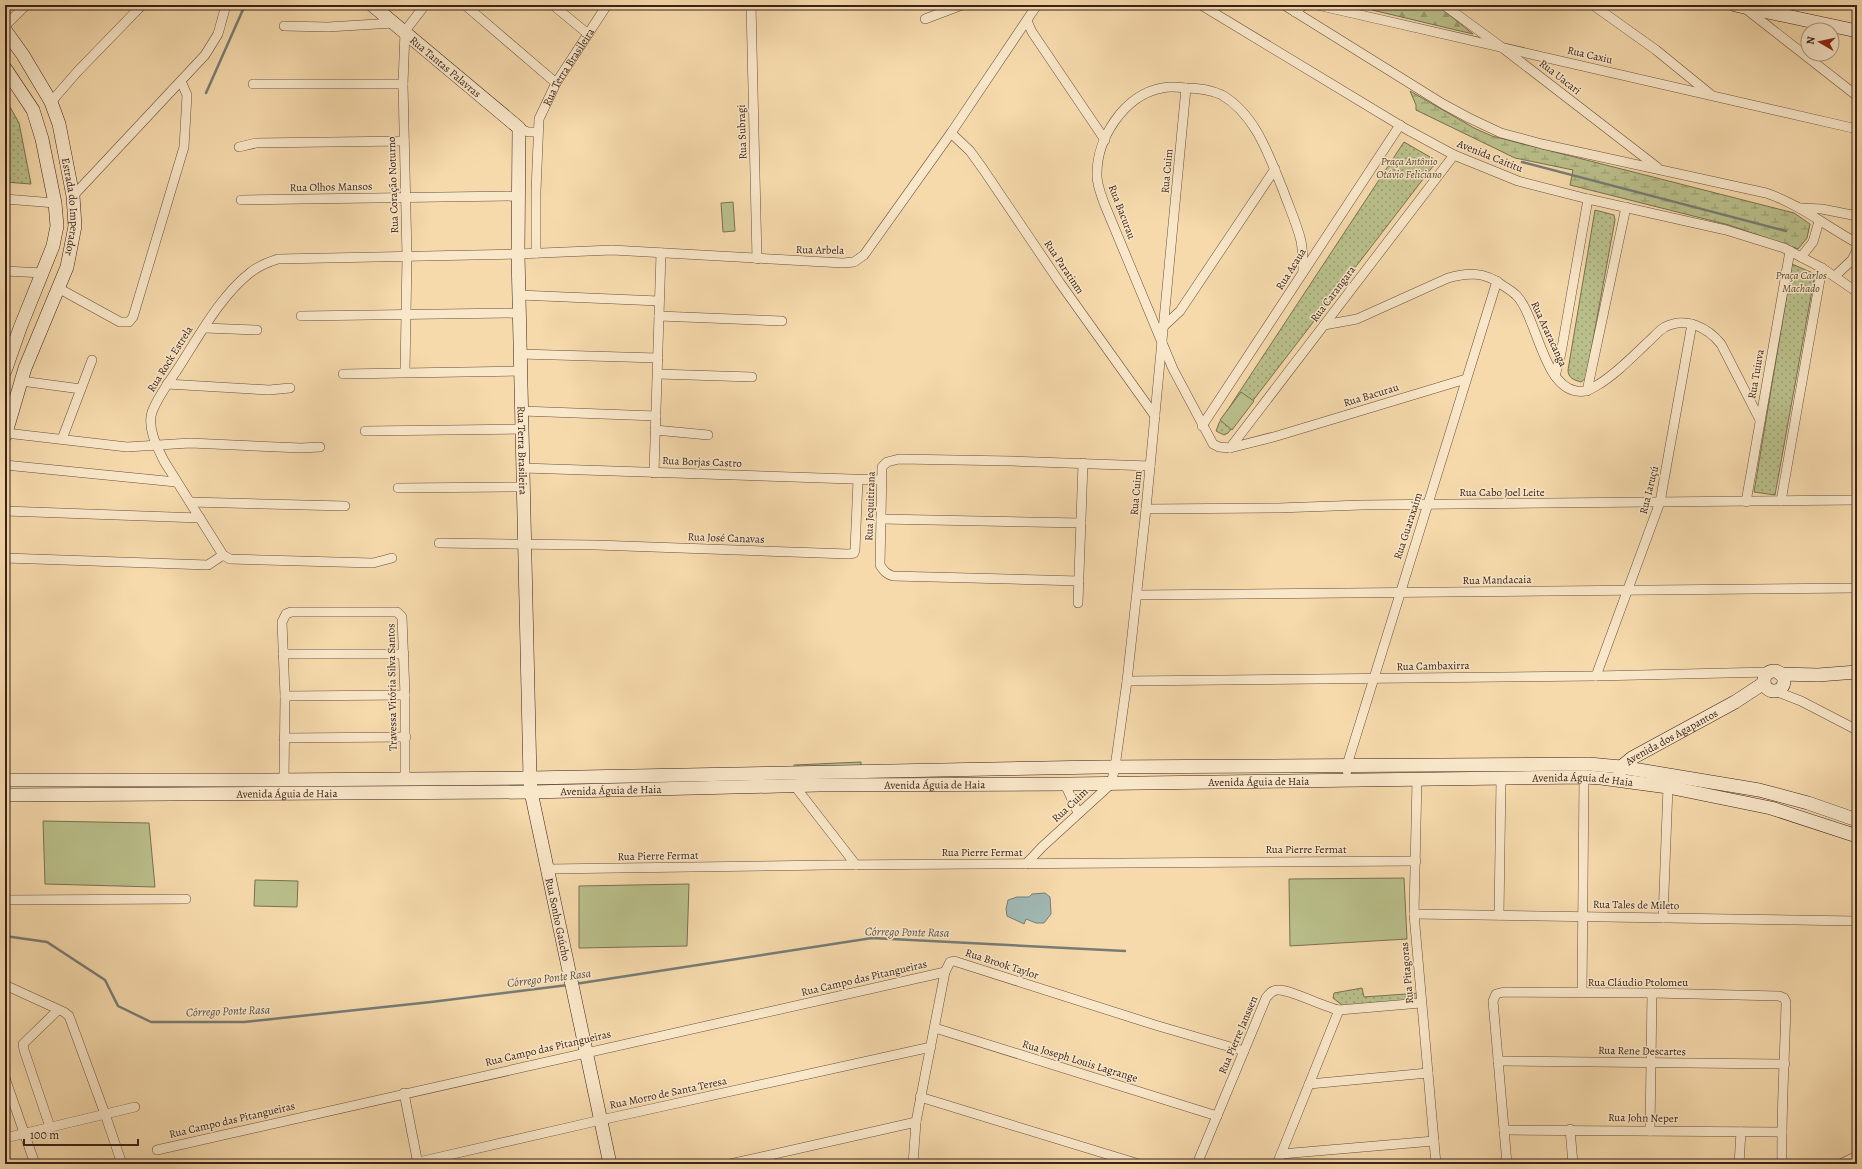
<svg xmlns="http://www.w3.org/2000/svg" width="1862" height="1169" font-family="Alegreya,serif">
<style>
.forest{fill:url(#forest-firs);stroke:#7a7052}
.wetland{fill:url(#wetland-marsh);stroke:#7a7052}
.park{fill:url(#park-dots);stroke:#7a7052}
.pitch{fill:#bac08b;stroke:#7a7052}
.water{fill:#a0b8b4;stroke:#777c76}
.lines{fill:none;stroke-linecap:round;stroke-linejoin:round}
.stream{stroke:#777c76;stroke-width:2.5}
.street-casing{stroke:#694f3d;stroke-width:10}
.secondary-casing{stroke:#3a2118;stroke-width:14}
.street{stroke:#f9e7c9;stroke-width:9}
.secondary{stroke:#f9e7c9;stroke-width:13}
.labels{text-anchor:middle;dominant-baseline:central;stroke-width:3;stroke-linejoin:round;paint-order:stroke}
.street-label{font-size:11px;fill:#3a2118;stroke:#f9e7c9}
.park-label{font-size:11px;font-style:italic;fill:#5a4935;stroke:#f9e7c9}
.water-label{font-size:12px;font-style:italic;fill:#594e47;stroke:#f9e7c9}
</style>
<defs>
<pattern id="forest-firs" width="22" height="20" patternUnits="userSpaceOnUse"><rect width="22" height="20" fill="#bac08b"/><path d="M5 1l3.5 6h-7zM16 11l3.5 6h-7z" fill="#989c71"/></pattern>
<pattern id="wetland-marsh" width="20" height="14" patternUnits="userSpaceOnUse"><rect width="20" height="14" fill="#bac08b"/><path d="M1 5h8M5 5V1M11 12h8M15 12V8" fill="none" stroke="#989c71"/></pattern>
<pattern id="park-dots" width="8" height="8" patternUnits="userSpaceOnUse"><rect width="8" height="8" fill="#bac08b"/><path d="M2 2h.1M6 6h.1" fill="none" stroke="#989c71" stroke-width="1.8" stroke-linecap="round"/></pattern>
</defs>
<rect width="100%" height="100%" fill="#f6daac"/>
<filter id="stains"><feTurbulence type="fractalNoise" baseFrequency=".005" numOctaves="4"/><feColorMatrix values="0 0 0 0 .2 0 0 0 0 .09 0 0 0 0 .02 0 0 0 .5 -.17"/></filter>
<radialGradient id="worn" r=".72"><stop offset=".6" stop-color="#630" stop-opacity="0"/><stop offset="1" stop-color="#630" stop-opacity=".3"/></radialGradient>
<path class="forest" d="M1376,5H1437L1473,34L1372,10Z"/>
<path class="wetland" d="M1410,91L1474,128L1492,136L1794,213L1810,224L1807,238L1798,249L1729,225L1570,185L1573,170L1515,158L1416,110V105Z"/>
<path class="park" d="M5,98L19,123L31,184L5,182Z
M1404,142L1437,161L1228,433L1224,435L1216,431L1219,423Z
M1595,210L1614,215L1615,220L1586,378L1581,382C1574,380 1568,378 1568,370Z
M1792,264L1815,274L1775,495L1754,492Z
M861,762V767H794V765Z
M1362,988L1364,997L1420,993L1421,1003L1348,1010L1333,998L1334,993Z"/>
<path class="pitch" d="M733,202L735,231L723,232L721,203Z
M1241,392L1254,401L1232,430L1220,420Z
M43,821L149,823L155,887L45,884Z
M1404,878L1407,939L1290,946L1289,879Z
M255,880L298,881L297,907L254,906Z
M689,884L687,946L579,948V886Z"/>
<path class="water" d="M1045,893L1050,897L1051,914L1044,923H1036L1026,919L1024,924L1007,916L1006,909L1008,900L1017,897H1029L1032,894Z"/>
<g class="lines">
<path class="stream" d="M206,93L245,5
M1522,162L1786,231
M5,936L47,942L105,980L118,1006L151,1022H244L431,1002L568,985
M575,984L872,938L1125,951"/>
<defs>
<g id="street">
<path d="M465,5L556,83"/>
<path d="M553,5L588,34"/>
<path d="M751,5L757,259"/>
<path d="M1201,5L1406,129L1454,155L1518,181L1588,199L1726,230L1784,248L1822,268L1857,292"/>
<path d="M1284,5L1443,104L1469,118L1501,133L1542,144L1766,193C1799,204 1826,226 1857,243"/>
<path d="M1317,5L1857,129"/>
<path d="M1444,5L1504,49L1657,167"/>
<path d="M1593,5L1656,50L1710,94"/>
<path d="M1746,9L1857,96"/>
<path d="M1295,12L1304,5"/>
<path d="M925,19L962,5"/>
<path d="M1027,21L1032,32L1105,140"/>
<path d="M5,26L26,5"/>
<path d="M284,26L328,27L393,23"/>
<path d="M253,84H403"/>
<path d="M51,102L77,72L142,5"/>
<path d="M519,128L528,132H538"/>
<path d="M951,133L970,151L983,169L1060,283L1155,416"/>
<path d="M239,147L256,143L404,141"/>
<path d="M73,196L205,55L218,34L226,5"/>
<path d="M5,199L55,203"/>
<path d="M241,200L518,196"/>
<path d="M1801,208L1822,209L1857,216"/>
<path id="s1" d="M536,253V191L539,119L556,83L607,5"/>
<path d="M1801,257L1813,242L1819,221"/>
<path d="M5,271L43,273"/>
<path d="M1303,272C1303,262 1303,251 1301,241C1297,224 1289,207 1283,190C1269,156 1256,115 1222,95C1211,90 1198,88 1186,88C1178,87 1170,86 1162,88C1124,95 1096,139 1097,176C1097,185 1101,194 1104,203L1173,369L1213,444L1219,447L1230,448L1277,436L1466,379"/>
<path d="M1835,276L1852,260L1857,250"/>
<path d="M58,288L120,322H129L133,317L184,147L187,95L181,81"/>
<path d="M519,295L659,301"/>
<path d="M301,316L519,313"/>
<path d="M659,316L782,321"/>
<path d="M1165,325L1180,311L1275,169"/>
<path d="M1324,325L1357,319L1448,278C1468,272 1485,272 1502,285C1507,288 1513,292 1517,296C1537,318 1543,385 1576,391C1584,393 1589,390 1596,386C1615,375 1631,358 1647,343C1653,338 1658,331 1665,327C1686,316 1708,328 1721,344L1760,420"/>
<path d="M205,328L257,330"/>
<path d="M520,354L658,358"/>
<path d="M405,372L407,256L403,84L405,31L425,5"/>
<path d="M343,374L521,371"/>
<path d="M658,374L752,377"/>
<path d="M1555,376L1561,353L1588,199"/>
<path d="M21,381L81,389"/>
<path d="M167,384L269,390L290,388"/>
<path d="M1587,391L1626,207"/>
<path d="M522,411L656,416"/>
<path d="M1202,426L1400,125"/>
<path d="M655,430L708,435"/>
<path d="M365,431L522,429"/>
<path d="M6,433L127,447L190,443L301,448L320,447"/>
<path d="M62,439L92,360"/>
<path d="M1230,448L1454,155"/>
<path d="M5,465L176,482"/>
<path d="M523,468L881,480"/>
<path d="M654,473L661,253"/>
<path d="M398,488L523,487"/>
<path d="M1781,501L1822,268"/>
<path d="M190,502L345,506"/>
<path d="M1746,502L1790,251"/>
<path d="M1146,509L1278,508L1362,505L1857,500"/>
<path d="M5,511L200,518"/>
<path d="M881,519L1081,523"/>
<path d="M439,543L596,545L849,554L854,553L855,550L858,480"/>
<path d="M5,558L208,565L223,555"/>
<path d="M392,558L373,563L230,559L223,555L164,461C157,447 147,428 152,412C158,396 170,381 179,367C199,336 221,295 251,272C259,266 268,262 278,259L518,254L612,250L843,263L854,262L864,255L951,133L1037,5"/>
<path d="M1079,581L893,576C886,574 884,571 880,565L882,467L887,462L899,459L1012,461L1150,466"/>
<path d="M1137,595L1857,588"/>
<path d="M1078,603L1083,463"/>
<path d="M283,654H404"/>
<path d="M1596,676L1660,502L1692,324"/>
<path d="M1127,681L1596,676L1770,672"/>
<path d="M1775,691L1801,701L1857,730"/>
<path d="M285,696L405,695"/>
<path d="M284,738L406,737"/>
<path d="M1347,771V765L1497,281"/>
<path d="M1417,779L1414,914L1436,1164"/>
<path d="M284,780L285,696L282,622L286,614L291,612H397L402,617L405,695V778"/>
<path d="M1065,784L1078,813"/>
<path d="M794,785L856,865"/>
<path d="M1026,864L1042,847L1111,784L1115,767L1127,681L1146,509L1186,88"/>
<path d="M547,869L829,865L1416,861"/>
<path d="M5,900L186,899"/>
<path d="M1414,914L1857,921"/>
<path d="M1499,915L1501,779"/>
<path d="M1663,918L1668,787"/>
<path d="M5,985L64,1012L69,1016L105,1114L122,1164"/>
<path d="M1582,993L1584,777"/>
<path d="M935,1028L1217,1116"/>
<path d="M1498,1061L1785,1064"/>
<path d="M5,1078L35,1164"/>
<path d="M1309,1084L1428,1073"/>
<path d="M404,1093L418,1164"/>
<path d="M920,1097L1139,1164"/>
<path d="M50,1127L24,1050L23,1044L58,1010"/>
<path d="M1570,1129L1573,1164"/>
<path d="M1504,1130L1782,1132"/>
<path d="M1650,1131L1652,993"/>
<path d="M5,1138L135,1107"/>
<path d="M157,1150L945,972"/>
<path d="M1281,1154L1434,1141"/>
<path d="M410,1164L601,1120L931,1047"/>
<path d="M730,1164L916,1122"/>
<path d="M913,1164L916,1122L945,972L950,962L954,961L1155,1025L1244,1051"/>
<path d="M1197,1164L1266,998C1269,994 1272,990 1278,990C1289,989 1324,1007 1339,1010L1421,1003"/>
<path d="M1277,1164L1339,1010"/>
<path d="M1507,1164L1493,1001L1496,994L1504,992L1652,993L1779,996L1784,998L1786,1002C1785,1056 1781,1110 1782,1164"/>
<path d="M1739,1164L1741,1132"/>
<path d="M1840,1164L1857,1156"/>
</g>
<g id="secondary">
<path id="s2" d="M372,5L519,128L518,254L530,778L531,792L610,1164"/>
<path d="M1735,5L1857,31"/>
<path id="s3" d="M5,30L23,55L51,102L59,124L73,196L75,226L67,267L25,368L5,436"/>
<path d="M5,68L33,110L42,139L55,203L57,226L53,246L20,328L5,371"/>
<circle cx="1774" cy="681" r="10"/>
<path d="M1780,674L1818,675L1857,672"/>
<path id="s4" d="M1620,772L1621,767L1632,758L1735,702L1764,683"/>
<path d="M5,780H269L530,778L1100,767L1589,764L1621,767L1759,790L1808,803L1857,820"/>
<path id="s5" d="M5,795L531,792L819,785L1069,784L1584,777L1601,778L1668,787L1771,808L1857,836"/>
</g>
</defs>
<use href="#street" class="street-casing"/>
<use href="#secondary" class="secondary-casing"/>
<use href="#street" class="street"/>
<use href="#secondary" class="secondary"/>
</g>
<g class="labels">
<g class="street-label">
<text transform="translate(1590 55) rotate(13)">Rua Caxiu</text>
<text stroke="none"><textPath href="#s2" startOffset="96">Rua Tantas Palavras</textPath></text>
<text stroke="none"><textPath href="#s1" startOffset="194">Rua Terra Brasileira</textPath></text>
<text transform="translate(1560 77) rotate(38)">Rua Uacari</text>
<text transform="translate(742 132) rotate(-92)">Rua Subragi</text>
<text transform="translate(1490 156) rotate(22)">Avenida Caititu</text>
<text transform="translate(1167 171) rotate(-85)">Rua Cuim</text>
<text transform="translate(393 185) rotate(-92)">Rua Coração Noturno</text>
<text transform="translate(331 187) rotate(-1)">Rua Olhos Mansos</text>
<text stroke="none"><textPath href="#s3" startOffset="193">Estrada do Imperador</textPath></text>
<text transform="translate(1122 212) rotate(69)">Rua Bacurau</text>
<text transform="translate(820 250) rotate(1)">Rua Arbela</text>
<text transform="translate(1064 267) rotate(56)">Rua Paratinm</text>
<text transform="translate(1291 269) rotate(-58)">Rua Acaua</text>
<text transform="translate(1333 294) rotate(-53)">Rua Carangara</text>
<text transform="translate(1549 334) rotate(65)">Rua Araracanga</text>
<text transform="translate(170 359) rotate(-58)">Rua Rock Estrela</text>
<text transform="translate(1756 374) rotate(-80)">Rua Tuiuva</text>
<text transform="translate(1371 395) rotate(-17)">Rua Bacurau</text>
<text stroke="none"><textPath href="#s2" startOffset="514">Rua Terra Brasileira</textPath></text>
<text transform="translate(702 462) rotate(2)">Rua Borjas Castro</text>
<text transform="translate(1649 490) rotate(-76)">Rua Iaruçú</text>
<text x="1502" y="492">Rua Cabo Joel Leite</text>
<text transform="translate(1136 493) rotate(-85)">Rua Cuim</text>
<text transform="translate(870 506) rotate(-88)">Rua Jequitirana</text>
<text transform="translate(1408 526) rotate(-72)">Rua Guaraxaim</text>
<text transform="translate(726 538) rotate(2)">Rua José Canavas</text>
<text transform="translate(1497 580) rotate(-1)">Rua Mandacaia</text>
<text transform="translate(1433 666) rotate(-1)">Rua Cambaxirra</text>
<text transform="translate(392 687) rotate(-91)">Travessa Vitória Silva Santos</text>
<text stroke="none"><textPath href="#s4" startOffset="64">Avenida dos Agapantos</textPath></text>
<text stroke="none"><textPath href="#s5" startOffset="1254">Avenida Águia de Haia</textPath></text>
<text stroke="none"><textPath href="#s5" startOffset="1578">Avenida Águia de Haia</textPath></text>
<text stroke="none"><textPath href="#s5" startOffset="930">Avenida Águia de Haia</textPath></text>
<text stroke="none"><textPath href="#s5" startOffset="606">Avenida Águia de Haia</textPath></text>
<text stroke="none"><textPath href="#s5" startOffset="282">Avenida Águia de Haia</textPath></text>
<text transform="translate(1070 805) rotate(-43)">Rua Cuim</text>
<text x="1306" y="849">Rua Pierre Fermat</text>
<text x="982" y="852">Rua Pierre Fermat</text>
<text transform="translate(658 856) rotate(-1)">Rua Pierre Fermat</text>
<text transform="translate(1636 905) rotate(1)">Rua Tales de Mileto</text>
<text stroke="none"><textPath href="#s2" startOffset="986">Rua Sonho Gaúcho</textPath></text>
<text transform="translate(1002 964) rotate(18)">Rua Brook Taylor</text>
<text transform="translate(1407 973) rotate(-95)">Rua Pitagoras</text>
<text transform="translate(864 978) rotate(-13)">Rua Campo das Pitangueiras</text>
<text x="1638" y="982">Rua Cláudio Ptolomeu</text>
<text transform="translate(1238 1035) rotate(-67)">Rua Pierre Janssen</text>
<text transform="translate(548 1048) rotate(-13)">Rua Campo das Pitangueiras</text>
<text transform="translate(1642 1051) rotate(1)">Rua Rene Descartes</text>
<text transform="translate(1080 1061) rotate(17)">Rua Joseph Louis Lagrange</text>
<text transform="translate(668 1093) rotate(-12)">Rua Morro de Santa Teresa</text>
<text transform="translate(1643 1118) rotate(1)">Rua John Neper</text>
<text transform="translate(232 1120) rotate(-13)">Rua Campo das Pitangueiras</text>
</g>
<g class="park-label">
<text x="1409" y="161">Praça Antônio<tspan x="1409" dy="13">Otávio Feliciano</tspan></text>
<text x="1801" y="275">Praça Carlos<tspan x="1801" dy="13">Machado</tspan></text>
</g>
<g class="water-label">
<text transform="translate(907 932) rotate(1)">Córrego Ponte Rasa</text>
<text transform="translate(549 978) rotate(-7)">Córrego Ponte Rasa</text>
<text transform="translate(228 1011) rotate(-2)">Córrego Ponte Rasa</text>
</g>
</g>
<rect width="1862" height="1169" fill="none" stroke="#f6daac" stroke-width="20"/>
<rect x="6" y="6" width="1850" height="1157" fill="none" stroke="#3a2118" stroke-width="2"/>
<rect x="10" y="10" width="1842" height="1149" fill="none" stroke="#3a2118"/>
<g transform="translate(1820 42) rotate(279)"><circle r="19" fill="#f9e7c9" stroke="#ad9882"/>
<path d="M0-3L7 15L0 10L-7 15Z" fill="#8f2418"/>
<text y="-6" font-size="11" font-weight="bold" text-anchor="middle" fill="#3a2118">N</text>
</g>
<path d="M24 1139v6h114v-6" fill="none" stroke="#3a2118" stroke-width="2"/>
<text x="30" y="1139" font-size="12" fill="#3a2118" stroke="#f9e7c9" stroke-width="3" paint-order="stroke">100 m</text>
<rect width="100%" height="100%" filter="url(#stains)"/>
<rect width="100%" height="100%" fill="url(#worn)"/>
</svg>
